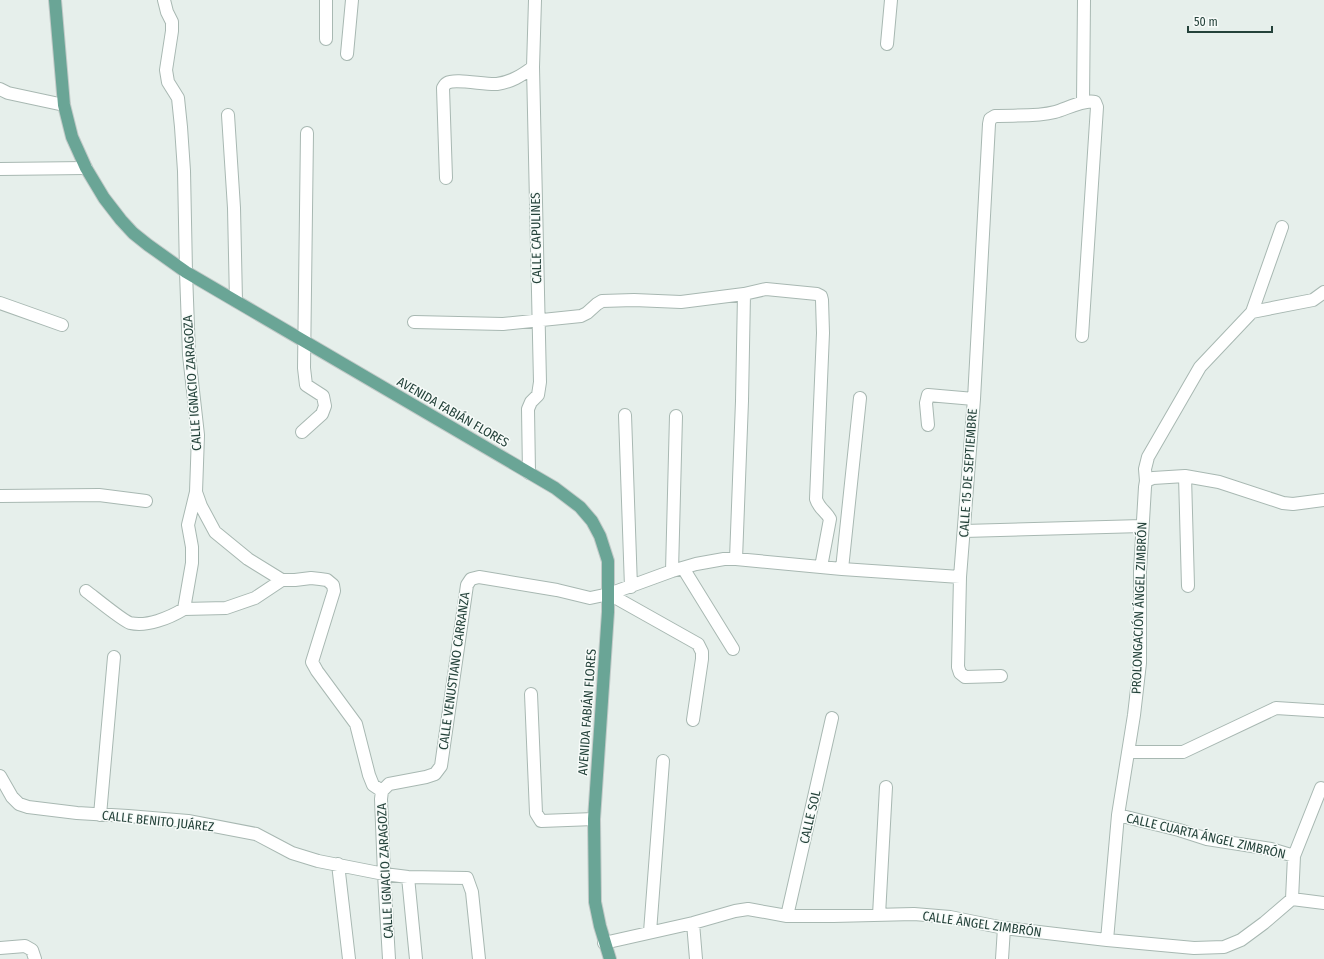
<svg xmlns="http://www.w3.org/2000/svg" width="1324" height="959" font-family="'Fira Sans Condensed',sans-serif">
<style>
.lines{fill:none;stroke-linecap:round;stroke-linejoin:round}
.minor-casing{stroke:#a8b8b2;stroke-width:14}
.major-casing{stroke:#c2cac8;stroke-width:14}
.minor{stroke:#fff;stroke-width:12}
.major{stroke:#6aa596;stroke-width:12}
.labels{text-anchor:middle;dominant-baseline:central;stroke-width:3;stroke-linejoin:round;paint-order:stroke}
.street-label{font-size:13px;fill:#24423a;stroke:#f7fbf9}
</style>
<rect width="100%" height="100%" fill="#e6efeb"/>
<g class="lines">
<defs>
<path id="minor" d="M164,0L167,12L172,22V31L166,70L168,82L178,98L181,127L184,171L186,272L189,355L198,435L196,492L201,506L215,532L248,559L282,580H295L311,578L320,579L327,580L333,585L334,591L312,662L317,671L356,724L369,775L373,785L382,791
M326,39V0
M887,44L891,0
M347,54L352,0
M0,89L8,93L64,105
M1083,102L1084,0
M228,115L234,208L236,301
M0,169L86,168
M446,178L443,88C444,86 445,84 447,83C455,78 485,85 497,84C511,82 521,76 533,67
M0,303L62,325
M1252,312L1313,300L1324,292
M414,322L503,324L581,316L587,313L597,304L602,301L634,300L681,302L744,294L766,289L817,294L821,296L822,300L823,333L816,499C819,509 826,511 830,519L821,567
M625,415L631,587
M928,425L926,403L928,395L974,399
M302,432L322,414L325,406L323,396L306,385L304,368L307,133
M529,473L528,409L531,402L538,395L540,382L533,67L535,0
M1185,476L1188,586
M1146,481L1145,469L1148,457L1200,367L1252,312L1282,227
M0,496L99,495L146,501
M964,531L1142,526
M736,559L742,401L744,294
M683,568L733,649
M842,569L860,398
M672,571L676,416
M86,591C94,597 123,621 130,623C147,627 169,618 184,609L192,563V547L188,525L196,492
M609,594L698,644L702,652V659L693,720
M184,609L226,608L255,598L282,580
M1001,676L965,677L960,673L958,667L960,577L974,399L989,124L990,119L995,116C1015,115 1036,117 1055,112C1066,109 1085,99 1095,102L1097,107L1082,336
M531,694L536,813L541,821L594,819
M1128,752H1183L1276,708L1324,711
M0,776L12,797L19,804L28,807L77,813L128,816L188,821L256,834L292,853L318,861L384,874L408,877L467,878L472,892L479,959
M382,791L389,784L426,777L435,774L441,766L467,585L471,579L479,577L557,590L590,598L609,594L672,571L696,564L724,559H736L842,569L960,577
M382,791L381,799L384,874L389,959
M100,815L114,657
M1118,815L1179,830L1207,839L1271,849L1294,856
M338,864L349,959
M408,877L416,959
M1292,899L1294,856L1321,788
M879,915L886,787
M787,916L832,718
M693,923L696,959
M650,932L663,761
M1107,940L1118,815L1134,715L1140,663V571L1145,487L1146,481L1153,478L1185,476L1219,482L1283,503L1293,504L1324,500
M604,943L693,923L735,911L748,909L787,916H833L914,914L950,917L1004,928L1107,940L1194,948L1224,947L1241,940L1264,923L1292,899L1324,903
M0,948L25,946L32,950L35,959
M1002,959L1004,928"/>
<path id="major" d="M55,0L64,105L72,137L86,168L104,198L121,220L133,233L148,245L186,272L555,488L580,507L592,521L600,536L608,561V612L594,819L595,902L600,926L610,959"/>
</defs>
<use href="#minor" class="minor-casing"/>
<use href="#major" class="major-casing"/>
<use href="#minor" class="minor"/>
<use href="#major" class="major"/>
</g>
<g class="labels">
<g class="street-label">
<text transform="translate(536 238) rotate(-91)">CALLE CAPULINES</text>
<text transform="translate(192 383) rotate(-94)">CALLE IGNACIO ZARAGOZA</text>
<text transform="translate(453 412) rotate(30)">AVENIDA FABIÁN FLORES</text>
<text transform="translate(968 473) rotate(-86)">CALLE 15 DE SEPTIEMBRE</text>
<text transform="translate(1139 608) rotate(-88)">PROLONGACIÓN ÁNGEL ZIMBRÓN</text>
<text transform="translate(454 671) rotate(-82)">CALLE VENUSTIANO CARRANZA</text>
<text transform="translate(587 712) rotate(-86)">AVENIDA FABIÁN FLORES</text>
<text transform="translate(810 817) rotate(-77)">CALLE SOL</text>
<text transform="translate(158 821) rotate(6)">CALLE BENITO JUÁREZ</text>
<text transform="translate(1206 836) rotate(13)">CALLE CUARTA ÁNGEL ZIMBRÓN</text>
<text transform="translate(385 871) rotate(-93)">CALLE IGNACIO ZARAGOZA</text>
<text transform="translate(982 924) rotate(8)">CALLE ÁNGEL ZIMBRÓN</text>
</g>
</g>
<path d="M1188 26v6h84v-6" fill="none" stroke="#24423a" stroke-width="2"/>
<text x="1194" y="26" font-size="12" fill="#24423a" stroke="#f7fbf9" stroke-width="3" paint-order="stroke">50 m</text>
</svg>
